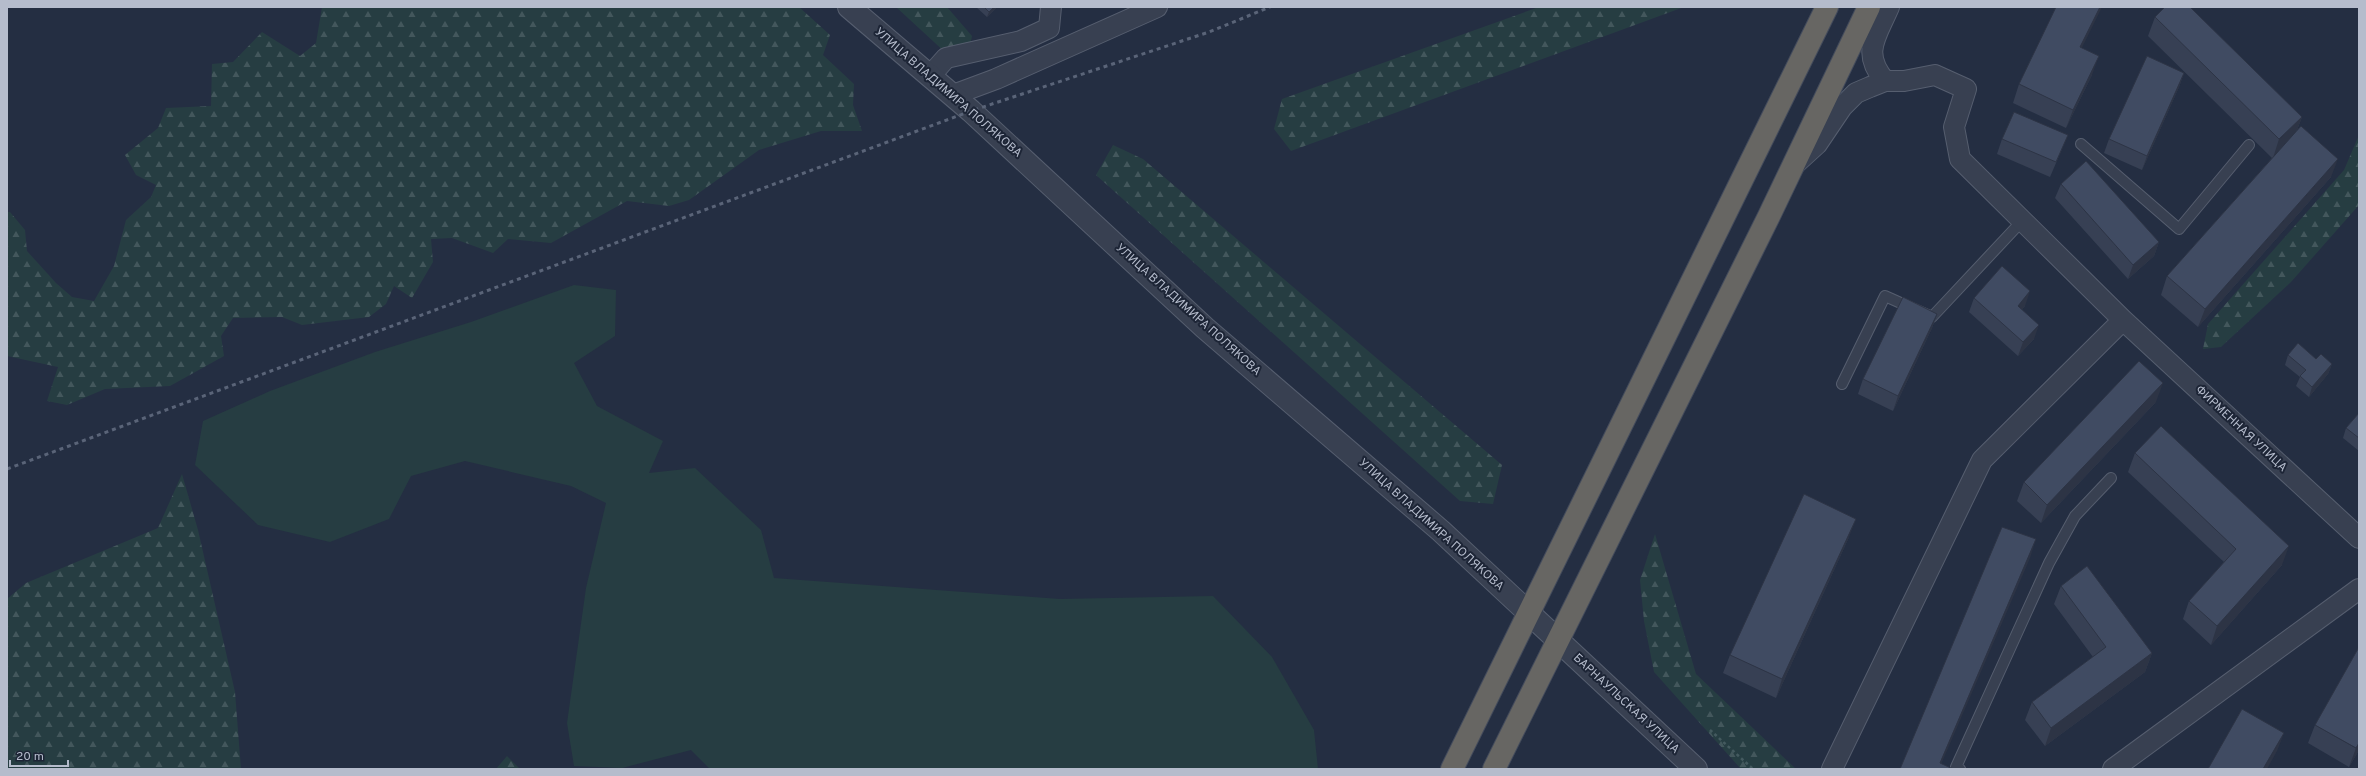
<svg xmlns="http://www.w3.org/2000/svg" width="2366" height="776" font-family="Overpass,sans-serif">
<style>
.green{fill:#263d42}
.forest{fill:url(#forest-firs)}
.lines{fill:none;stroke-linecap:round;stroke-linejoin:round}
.service-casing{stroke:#565e6f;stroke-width:12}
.minor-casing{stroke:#565e6f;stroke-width:22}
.tertiary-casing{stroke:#565e6f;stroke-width:24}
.trunk-casing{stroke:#434b5c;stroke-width:24}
.path{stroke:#445a5f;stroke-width:2.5;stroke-dasharray:3 3;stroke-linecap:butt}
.service{stroke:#384051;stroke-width:10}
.minor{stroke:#384051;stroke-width:20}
.tertiary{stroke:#384051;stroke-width:22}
.trunk{stroke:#676663;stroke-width:22}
.rail{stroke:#5a6478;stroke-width:3;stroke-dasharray:4 4;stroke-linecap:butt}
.wall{fill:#374054}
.shaded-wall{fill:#2d3445}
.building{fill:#404b62;stroke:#2d3445}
.labels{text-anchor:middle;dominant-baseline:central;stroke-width:4;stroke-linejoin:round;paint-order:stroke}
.street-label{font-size:12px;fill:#b5bccc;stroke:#1d2536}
</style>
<defs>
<pattern id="forest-firs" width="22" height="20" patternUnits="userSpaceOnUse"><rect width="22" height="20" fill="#263d42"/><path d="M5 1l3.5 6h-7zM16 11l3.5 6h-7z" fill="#43575c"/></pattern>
</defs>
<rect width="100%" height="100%" fill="#242e42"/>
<path class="green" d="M574,285L616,290L615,336L574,363L597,406L663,441L649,473L695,468L761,530L774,578L1060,599L1213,596L1272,657L1314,730L1318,769H710L691,750L622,768L574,766L567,723L586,588L606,503L571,486L465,461L411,476L389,519L330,542L258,525L195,465L203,421L270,391L375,352L471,322Z"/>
<path class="forest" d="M322,7H799L830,35L823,55L854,84L853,105L862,131H821L759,150L689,200L669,206L627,201L551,243L508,239L493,253L452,238L431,239L433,262L412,298L394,286L386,304L369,317L302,325L282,317L233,318L221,336L224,356L170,386L105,389L67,405L47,401L58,367L7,356V212H10L25,230L27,251L56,283L72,297L94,301L114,266L126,220L151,197L156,185L136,175L125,155L158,128L166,108L211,106L212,64L233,62L262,32L300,56L316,43Z
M896,7H947L972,36L969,51L947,54Z
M1539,7H1684L1291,151L1274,129L1282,99Z
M2359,135V205L2291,282L2221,347L2203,349L2208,324L2344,170Z
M1113,145L1143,159L1502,465L1493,504L1460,501L1096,175Z
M182,474L198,530L235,692L241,769H7V599L26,583L158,528Z
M1655,534L1696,674L1796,769H1741L1654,672L1644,621L1640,580Z
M507,756L520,769H496Z"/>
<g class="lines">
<defs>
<path id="service" d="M2081,144L2179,229L2249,145
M1842,384L1885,296L1932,317L2022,221
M1960,769L1956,767L2049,563L2075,516L2111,478"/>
<path id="minor" d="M930,76L946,58L1021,41L1049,28L1051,7
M1885,81C1861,53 1876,37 1889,7
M953,95L996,79L1157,7
M1794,165L1817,144L1842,107L1856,93L1870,87L1885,81H1904L1935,75L1966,89L1954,127L1960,159L2123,320L1982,460L1832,769
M2123,320L2359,538
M2113,769L2359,589"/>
<path id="tertiary" d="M849,7L971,111L1205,328L1441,531L1696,769"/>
<path id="trunk" d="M1452,769L1827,7
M1494,769L1769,216L1869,7"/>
</defs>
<use href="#service" class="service-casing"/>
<use href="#minor" class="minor-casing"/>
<use href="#tertiary" class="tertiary-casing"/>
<use href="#trunk" class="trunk-casing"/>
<path class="path" d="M1710,730L1753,769"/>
<use href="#service" class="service"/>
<use href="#minor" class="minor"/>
<use href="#tertiary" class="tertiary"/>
<use href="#trunk" class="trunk"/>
<path class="rail" d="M7,469L971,111L1209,32L1270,7"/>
</g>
<path class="wall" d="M976,7H997L987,17Z
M2155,17L2302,117L2297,130L2331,177L2198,327L2161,295L2167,276L2272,158L2148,36Z
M2082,48L2092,75L2066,128L2013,103L2019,84Z
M2184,73L2179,87L2142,170L2104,153L2109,139Z
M2002,139L2062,149L2050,177L1997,154Z
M2061,184L2159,242L2154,256L2128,279L2055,198Z
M1974,298L2025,306L2022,309L2034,339L2018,356L1969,312Z
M1937,314L1932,328L1893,411L1858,394L1863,379Z
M2288,355L2316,359L2332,364L2328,374L2309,397L2296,386L2300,377L2285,365Z
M2156,402L2041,523L2017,501L2024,482Z
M2359,413V451L2343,438L2346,428Z
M2135,453L2282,565L2211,645L2183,619L2189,601L2224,562L2128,472Z
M1849,537L1776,698L1723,673L1730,655Z
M2061,586L2152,653L2145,672L2045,746L2025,720L2032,702L2093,657L2054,604Z
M2315,725L2359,750L2349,767L2308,743Z"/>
<path class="shaded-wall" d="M994,7H997L987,17L989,12Z
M2100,7H2102L2073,66L2080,47Z
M2099,56L2092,75L2066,128L2073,110Z
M2184,73L2179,87L2142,170L2147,156Z
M2302,117L2295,135L2273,158L2279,139Z
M2338,159L2331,177L2198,327L2205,309Z
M2159,242L2154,256L2128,279L2133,265Z
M2030,291L2025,306L2012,320L2018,306Z
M1937,314L1932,328L1893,411L1898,396Z
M2039,325L2034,339L2018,356L2023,342Z
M2332,364L2328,374L2309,397L2312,387Z
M2163,383L2156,402L2041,523L2047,505Z
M1856,519L1849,537L1776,698L1782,679Z
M2036,539L2030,558L1939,769L1940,763Z
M2289,546L2282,565L2211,645L2217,626Z
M2152,653L2145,672L2045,746L2051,728Z
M2284,733L2277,751L2267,769H2263Z
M2359,743V750L2349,767L2356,748Z"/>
<path class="building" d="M984,7H994L989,12Z
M2056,7H2100L2080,47L2099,56L2073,110L2019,84Z
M2165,7H2190L2302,117L2279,139L2155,17Z
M2147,56L2184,73L2147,156L2109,139Z
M2014,112L2068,135L2056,162L2002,139Z
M2301,126L2338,159L2205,309L2167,276Z
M2086,161L2159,242L2133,265L2061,184Z
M2002,266L2030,291L2018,306L2039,325L2023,342L1974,298Z
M1903,297L1937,314L1898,396L1863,379Z
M2298,343L2316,359L2321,354L2332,364L2312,387L2300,376L2306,370L2288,355Z
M2139,361L2163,383L2047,505L2024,482Z
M2359,413V438L2346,428Z
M2161,426L2289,546L2217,626L2189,601L2236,549L2135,453Z
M1804,494L1856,519L1782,679L1730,655Z
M2002,527L2036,539L1940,763L1953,769H1900Z
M2087,566L2152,653L2051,728L2032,702L2106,647L2061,586Z
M2359,647V743L2356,748L2315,725Z
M2242,709L2284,733L2263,769H2208Z"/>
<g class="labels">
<g class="street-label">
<text transform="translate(948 93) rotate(41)">УЛИЦА ВЛАДИМИРА ПОЛЯКОВА</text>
<text transform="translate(1188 310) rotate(42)">УЛИЦА ВЛАДИМИРА ПОЛЯКОВА</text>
<text transform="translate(2241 429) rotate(43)">ФИРМЕННАЯ УЛИЦА</text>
<text transform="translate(1431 525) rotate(42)">УЛИЦА ВЛАДИМИРА ПОЛЯКОВА</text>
<text transform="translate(1626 704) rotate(43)">БАРНАУЛЬСКАЯ УЛИЦА</text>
</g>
</g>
<rect width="2366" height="776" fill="none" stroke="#b5bccc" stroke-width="16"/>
<path d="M10 760v6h58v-6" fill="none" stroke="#b5bccc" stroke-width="2"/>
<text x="16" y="760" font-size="12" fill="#b5bccc" stroke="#1d2536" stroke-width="3" paint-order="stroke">20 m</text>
</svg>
